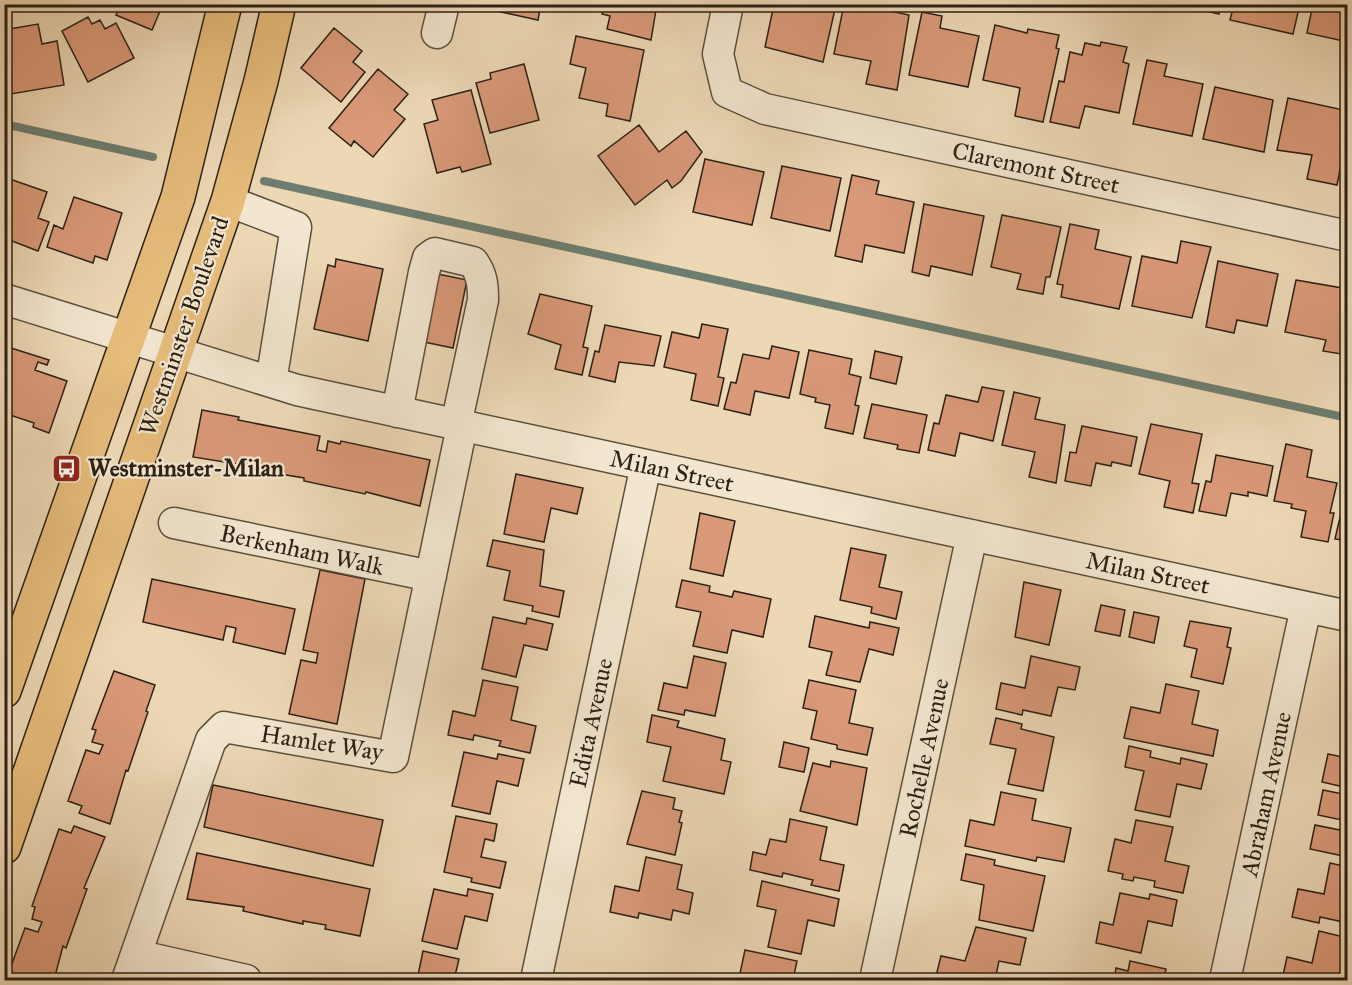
<svg xmlns="http://www.w3.org/2000/svg" width="1352" height="985" font-family="'IM FELL Great Primer',serif">
<style>
.lines{fill:none;stroke-linecap:round;stroke-linejoin:round}
.stream{stroke:#6e7d6f;stroke-width:8}
.building{fill:#da9979;stroke:#2c2115;stroke-width:1.5}
.minor-casing{stroke:#5c4f3d;stroke-width:33}
.major-casing{stroke:#2c2115;stroke-width:36}
.minor{stroke:#f3e6d0;stroke-width:30}
.major{stroke:#e6bc7b;stroke-width:33}
.labels{text-anchor:middle;dominant-baseline:central;stroke-width:4.5;stroke-linejoin:round;paint-order:stroke}
.street-label{font-size:24px;fill:#2c2115;stroke:#f3e6d0}
.poi-label{font-size:24px;font-weight:bold;fill:#2c2115;stroke:#f3e6d0;text-anchor:start}
</style>
<rect width="100%" height="100%" fill="#edd8b6"/>
<filter id="stains"><feTurbulence type="fractalNoise" baseFrequency=".00333" numOctaves="4"/><feColorMatrix values="0 0 0 0 .2 0 0 0 0 .09 0 0 0 0 .02 0 0 0 .5 -.17"/></filter>
<radialGradient id="worn" r=".72"><stop offset=".6" stop-color="#630" stop-opacity="0"/><stop offset="1" stop-color="#630" stop-opacity=".3"/></radialGradient>
<g class="lines">
<path class="stream" d="M4,124L153,157
M264,181L1348,418"/>
</g>
<path class="building" d="M121,4H163L152,30L116,15Z
M488,4H541L538,20L487,9Z
M604,4H657L651,40L607,29L610,16L602,14Z
M774,4H815L835,9L823,62L765,47Z
M844,4H858L909,15L897,90L866,84L871,61L834,54Z
M1175,4H1221L1219,14Z
M1234,4H1300L1293,34L1230,20Z
M1313,4H1348V42L1307,33Z
M922,12L942,16L940,28L979,36L968,87L909,75Z
M88,17L92,24L100,20L105,29L116,23L134,58L88,82L62,31Z
M38,24L42,44L57,41L64,85L11,94L4,56V30Z
M995,25L1027,33L1028,29L1059,35L1056,48L1059,49L1043,122L1015,116L1020,88L983,80Z
M334,28L362,51L353,62L365,72L341,102L301,68Z
M576,36L644,50L630,121L606,116L608,104L579,98L586,68L570,64Z
M1101,42L1127,47L1123,62L1129,64L1119,113L1085,106L1079,128L1050,122L1059,81L1064,82L1070,52L1082,55L1085,43L1100,46Z
M1147,60L1167,64L1164,76L1203,84L1192,136L1133,124Z
M524,64L539,120L490,133L476,83L491,79L490,73Z
M378,69L408,94L394,110L405,119L373,157L354,141L351,146L329,128Z
M1215,87L1273,100L1264,152L1203,139Z
M471,90L491,164L462,172L460,167L437,173L424,124L438,120L432,100Z
M1288,98L1348,111L1340,150H1344L1337,185L1307,179L1312,155L1277,150Z
M639,125L659,152L686,131L702,152L681,181L672,188L667,180L635,205L598,156Z
M705,159L764,172L752,225L693,212Z
M782,166L841,178L830,231L771,218Z
M1348,170V188L1343,187Z
M852,175L879,181L876,194L914,202L904,253L865,245L862,262L835,256Z
M4,177L47,192L38,218L49,222L38,251L4,238Z
M74,197L122,213L107,260L95,256L93,263L47,247L54,225L63,229Z
M924,204L984,216L972,275L931,266L929,276L912,272Z
M1002,215L1061,227L1050,277H1046L1043,294L1017,289L1021,274L991,267Z
M1070,224L1099,230L1095,249L1131,257L1119,309L1061,297L1063,285L1057,284Z
M1181,241L1211,247L1192,318L1132,306L1142,256L1177,263Z
M336,259L383,269L368,341L314,329L328,265L335,267Z
M1218,261L1278,274L1267,326L1237,320L1234,333L1206,327Z
M433,273L467,280L453,348L419,341Z
M1296,280L1348,289V322L1341,354L1323,351L1326,340L1285,332Z
M540,294L592,306L583,347L588,348L582,375L555,369L561,345L528,334Z
M702,324L728,329L718,377L724,378L718,406L691,400L696,374L664,367L672,332L699,338Z
M605,325L661,336L654,366L619,362L615,382L589,376L595,351L599,352Z
M772,346L799,352L789,398L755,391L750,415L724,409L731,382L736,383L743,354L769,359Z
M11,348L49,360L47,365L38,362L35,370L67,381L49,433L33,427L34,423L4,413V368Z
M809,350L852,359L849,374L861,377L855,405L859,406L853,434L825,428L830,405L815,402L816,398L800,394Z
M875,351L902,357L896,384L870,378Z
M982,387L1004,391L993,441L960,433L955,456L928,450L934,423L939,424L946,395L978,402Z
M1014,392L1040,398L1035,419L1065,425L1056,483L1029,477L1035,452L1002,445Z
M872,404L927,415L919,453L897,449L898,445L864,438Z
M202,410L239,417L238,420L320,436L317,450L326,452L328,441L340,444L341,441L430,460L420,506L366,492L365,494L304,481V478L249,469L250,466L193,457Z
M1151,424L1202,434L1192,483L1199,484L1193,513L1164,507L1170,481L1139,474Z
M1082,426L1137,437L1131,466L1112,462L1111,466L1096,463L1091,486L1065,481L1070,452L1076,453Z
M1286,444L1312,450L1307,477L1337,483L1330,513H1334L1328,542L1301,537L1306,511L1291,508L1292,504L1274,501Z
M1216,455L1273,466L1267,496L1248,492V496L1231,493L1226,516L1199,511L1206,481L1211,482Z
M516,474L583,488L577,514L551,508L544,542L504,534Z
M700,513L735,521L723,576L690,569Z
M1341,513L1348,514V541L1335,539Z
M493,540L544,550L540,586L564,591L559,617L532,611L533,606L504,600L510,571L487,566Z
M851,548L886,555L879,587L902,592L896,619L871,613L872,607L840,600Z
M320,570L365,579L337,724L289,714L301,660L316,663L318,653L303,650Z
M152,579L295,609L285,654L233,642L236,628L226,626L223,640L143,622Z
M682,580L710,586L709,592L732,597L734,591L771,599L763,637L732,630L727,653L693,646L701,612L676,607Z
M1024,582L1061,590L1049,645L1015,637Z
M1101,605L1125,610L1120,636L1095,631Z
M1134,612L1159,617L1154,643L1129,637Z
M815,616L869,628L870,622L899,628L893,655L869,649L860,682L826,675L832,652L809,647Z
M493,617L526,624L527,618L553,624L547,650L524,645L516,677L482,669Z
M1190,621L1231,628L1227,647L1231,648L1223,684L1191,677L1197,649L1184,646Z
M694,656L726,663L715,716L685,710L684,715L658,710L664,683L687,688Z
M1031,656L1080,667L1075,690L1058,687L1051,716L1023,710L1022,715L996,709L1001,683L1025,688Z
M114,671L155,685L146,711L148,712L128,771L126,770L110,824L79,813L82,806L68,801L86,750L99,754L103,745L92,742L96,730L92,729Z
M483,680L518,687L511,720L536,726L530,753L499,746L501,741L474,735L473,740L448,735L453,711L475,716Z
M809,680L856,690L849,723L873,728L867,755L837,749V745L811,739L817,711L803,708Z
M1166,684L1199,691L1192,724L1218,730L1213,756L1124,738L1131,707L1160,713Z
M652,715L679,721L677,727L725,739L721,760L731,762L724,794L663,781L671,747L647,742Z
M996,718L1022,724L1021,729L1054,737L1043,791L1008,784L1016,749L990,744Z
M784,742L809,748L804,772L779,767Z
M1129,746L1151,751L1150,757L1180,764L1181,758L1207,764L1201,789L1177,784L1170,817L1135,810L1144,771L1125,767Z
M464,752L497,759L498,754L524,759L518,786L497,781L490,814L452,806Z
M1328,754L1348,758V788L1322,782Z
M831,761L867,768L857,825L800,811L813,763L830,767Z
M213,785L383,820L373,866L204,827Z
M1323,790L1348,795V857L1310,849L1315,825L1340,830L1342,820L1318,815Z
M642,791L675,798L673,809L682,811L679,822L682,823L675,855L627,844Z
M1001,792L1036,799L1032,820L1071,828L1064,862L1037,857L1036,861L965,846L970,820L994,825Z
M456,816L497,824L494,841L485,839L481,857L506,862L500,888L471,882L472,878L444,872Z
M790,819L827,827L820,860L844,865L839,891L811,885L813,880L783,873L782,877L750,870L753,852L766,855L770,839L786,842Z
M1136,820L1173,827L1165,861L1189,866L1183,893L1154,887L1155,881L1134,877L1133,881L1122,879L1123,874L1108,871L1115,839L1131,843Z
M74,826L105,837L84,888L87,889L66,948L63,946L54,980H6L25,928L38,932L42,922L32,919L35,907L32,906L59,829L71,833Z
M197,853L370,889L360,936L325,929L326,925L303,921V924L243,911L244,907L187,899Z
M966,854L995,860L994,865L1045,876L1033,931L979,920L984,885L961,880Z
M646,857L682,865L677,889L693,893L689,914L673,910L671,920L639,913L638,918L610,912L615,886L639,891Z
M1330,863L1348,867V923L1320,917L1319,923L1292,917L1298,889L1324,894Z
M762,881L839,899L834,926L808,920L801,954L768,947L776,910L757,906Z
M434,889L467,896L468,889L493,894L487,921L465,916L457,949L422,941Z
M1120,893L1149,899L1150,894L1177,900L1172,926L1148,921L1141,953L1096,943L1100,922L1113,925Z
M976,927L1026,938L1020,965L999,961L995,980H935L941,956L965,961Z
M1319,931L1348,938V980H1282L1287,957L1312,963Z
M745,950L797,961L793,980L739,978Z
M423,951L459,959L454,980H417Z
M1130,961L1166,969L1164,980H1114L1116,968L1128,971Z"/>
<g class="lines">
<defs>
<path id="minor" d="M728,4L718,54L727,92L765,109L1348,236
M437,33L444,4
M228,201L296,227L271,382
M4,299L297,390L1348,616
M397,412L424,272L428,258L435,253L473,262C482,274 483,285 483,300L456,425
M174,523L431,576
M136,955L246,980
M127,980L211,740L224,727L393,757L462,426
M536,980L646,465
M875,980L972,535
M1225,980L1306,607"/>
<path id="major" d="M4,691L178,197L225,4
M4,847L228,201L261,81L279,4"/>
</defs>
<use href="#minor" class="minor-casing"/>
<use href="#major" class="major-casing"/>
<use href="#minor" class="minor"/>
<use href="#major" class="major"/>
</g>
<defs>
<symbol id="bus-square" viewBox="-11 -11 22 22"><rect x="-9" y="-9" width="18" height="18" rx="4" fill="#8f2418" stroke="#f3e6d0"/><path d="M-5-6H5V4H4V6H2V4H-2V6H-4V4H-5ZM-3.5-4V0h7V-4ZM-3.5 1.2v1.5H-2V1.2ZM2 1.2v1.5H3.5V1.2Z" fill="#fff"/></symbol>
</defs>
<g fill-rule="evenodd">
<use href="#bus-square" x="50" y="452" width="33" height="33"/>
</g>
<g class="labels">
<g class="street-label">
<text transform="translate(1036 168) rotate(12)">Claremont Street</text>
<text transform="translate(184 326) rotate(-71)">Westminster Boulevard</text>
<text transform="translate(672 471) rotate(12)">Milan Street</text>
<text transform="translate(302 550) rotate(12)">Berkenham Walk</text>
<text transform="translate(1148 573) rotate(12)">Milan Street</text>
<text transform="translate(591 723) rotate(-78)">Edita Avenue</text>
<text transform="translate(322 743) rotate(9)">Hamlet Way</text>
<text transform="translate(924 758) rotate(-78)">Rochelle Avenue</text>
<text transform="translate(1266 794) rotate(-78)">Abraham Avenue</text>
</g>
<g class="poi-label">
<text x="88" y="468">Westminster-Milan</text>
</g>
</g>
<rect width="1352" height="985" fill="none" stroke="#edd8b6" stroke-width="24"/>
<rect x="6" y="6" width="1340" height="973" fill="none" stroke="#2c2115" stroke-width="3"/>
<rect x="12" y="12" width="1328" height="961" fill="none" stroke="#2c2115" stroke-width="1.5"/>
<rect width="100%" height="100%" filter="url(#stains)"/>
<rect width="100%" height="100%" fill="url(#worn)"/>
</svg>
